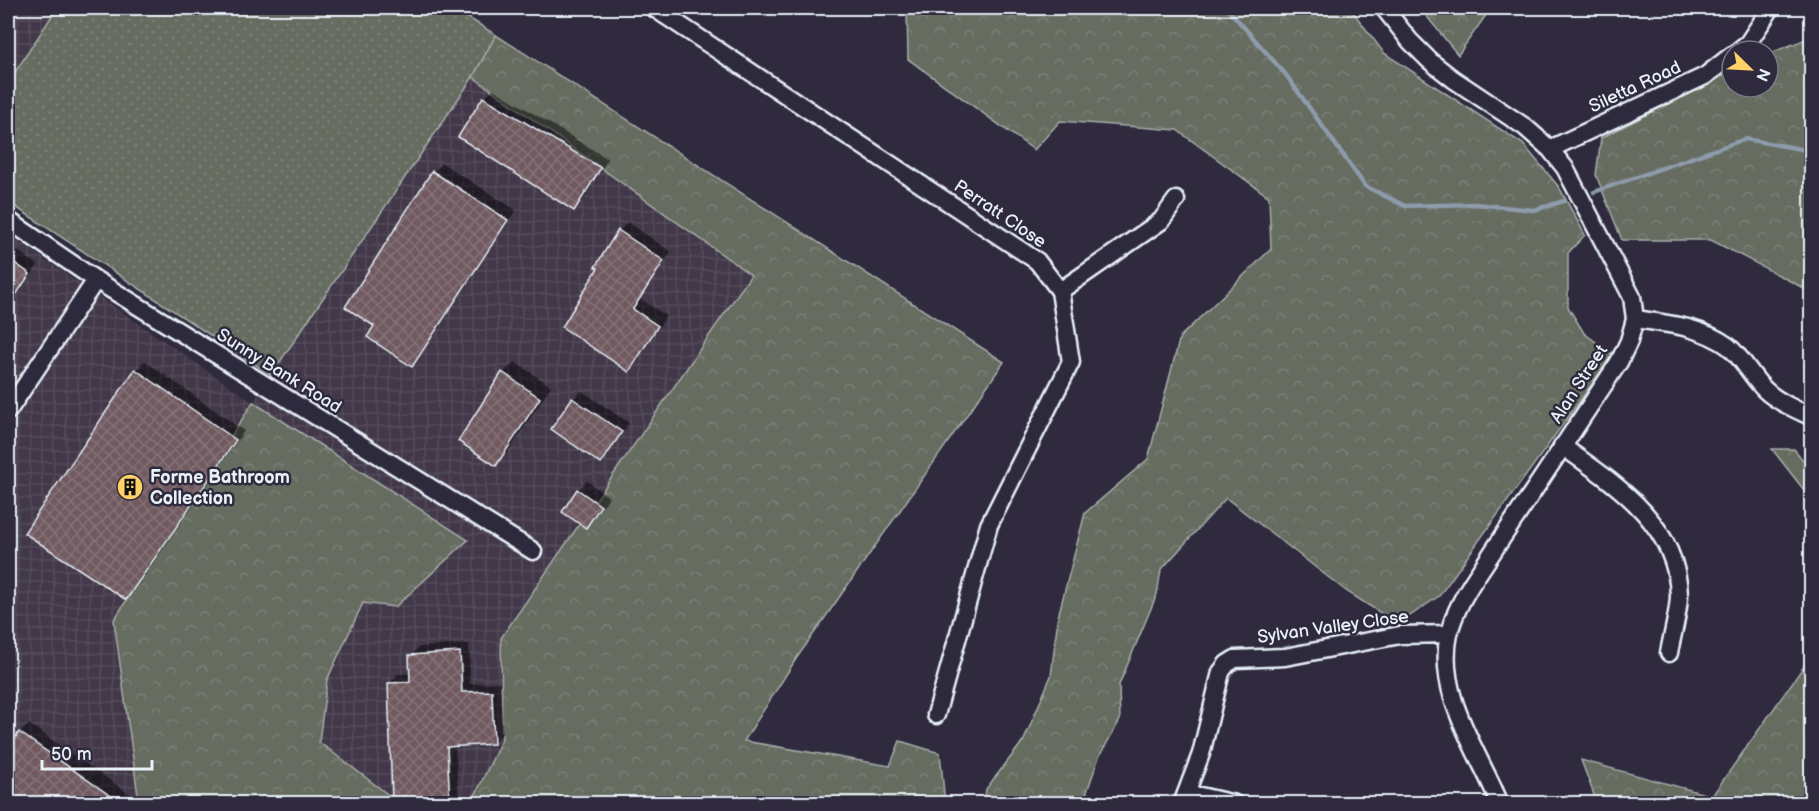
<svg xmlns="http://www.w3.org/2000/svg" width="1819" height="811" font-family="'Balsamiq Sans',sans-serif">
<style>
.industrial{fill:url(#industrial-grid)}
.grass{fill:url(#grass-dots);stroke:#a7aeac;stroke-width:1.5}
.forest{fill:url(#forest-crowns);stroke:#a7aeac;stroke-width:1.5}
.shadow{fill:#0007}
.lines{fill:none;stroke-linecap:round;stroke-linejoin:round}
.stream{stroke:#8d9bac;stroke-width:4.5}
.building{fill:url(#building-cross-hatch);stroke:#e8f1f8;stroke-width:1.5}
.minor-casing{stroke:#e8f1f8;stroke-width:21}
.minor{stroke:#2f2a3d;stroke-width:16}
.labels{text-anchor:middle;dominant-baseline:central;stroke-width:5;stroke-linejoin:round;paint-order:stroke}
.street-label{font-size:18px;fill:#e8f1f8;stroke:#2f2a3d}
.poi-label{font-size:18px;font-weight:bold;fill:#e8f1f8;stroke:#2f2a3d;text-anchor:start}
</style>
<defs>
<pattern id="industrial-grid" width="8" height="8" patternUnits="userSpaceOnUse" patternTransform="scale(1.5)"><rect width="8" height="8" fill="#423848"/><path d="M0 4h8M4 0v8" fill="none" stroke="#544c5a"/></pattern>
<pattern id="grass-dots" width="8" height="8" patternUnits="userSpaceOnUse" patternTransform="scale(1.5)"><rect width="8" height="8" fill="#666c5f"/><path d="M2 2h.1M6 6h.1" fill="none" stroke="#7c8177" stroke-width="1.8" stroke-linecap="round"/></pattern>
<pattern id="forest-crowns" width="20" height="18" patternUnits="userSpaceOnUse" patternTransform="scale(1.5)"><rect width="20" height="18" fill="#666c5f"/><path d="M2 6a3 3 0 1 1 6 0M12 15a3 3 0 1 1 6 0" fill="none" stroke="#7c8177"/></pattern>
<pattern id="building-cross-hatch" width="8" height="8" patternUnits="userSpaceOnUse" patternTransform="scale(1.5)"><rect width="8" height="8" fill="#705a60"/><path d="M0 0l8 8M0 8l8-8" fill="none" stroke="#847278"/></pattern>
</defs>
<rect width="100%" height="100%" fill="#2f2a3d"/>
<filter id="ink" filterUnits="userSpaceOnUse"><feTurbulence type="fractalNoise" baseFrequency=".0167" numOctaves="2"/><feDisplacementMap in="SourceGraphic" scale="12" xChannelSelector="R" yChannelSelector="G"/><feConvolveMatrix kernelMatrix="1 2 1 2 8 2 1 2 1" color-interpolation-filters="sRGB"/></filter>
<g filter="url(#ink)">
<path class="industrial" d="M8,8H57L8,83Z
M473,77L751,275L501,638L502,739L471,803H399L319,742L327,680L363,603L467,540L114,620L139,803H8V234L253,402Z"/>
<path class="grass" d="M57,8H453L496,35L473,77L271,375L8,202V83Z"/>
<path class="forest" d="M907,8H1350L1384,53L1523,144L1559,187L1585,235L1568,253V307L1584,333L1613,355L1439,596L1398,624L1346,591L1226,498L1161,570L1157,594L1119,685L1120,720L1099,757L1083,803H984L986,789L1024,740L1051,676L1058,617L1085,513L1148,459L1180,337L1271,249L1269,197L1177,130L1060,121L1034,150L908,59Z
M1420,8H1491L1458,55Z
M496,35L1004,362L796,659L744,741L890,766L900,741L940,753L945,803L471,804L502,739L501,638L751,275L473,77Z
M1811,37V292L1711,240H1622L1596,175L1601,138L1732,71V87H1768V54Z
M253,402L468,540L395,607L363,603L327,680L319,742L399,803H139L114,620Z
M1772,449H1794L1811,470V499Z
M1811,656V803H1597L1581,760L1712,796Z"/>
<path class="shadow" d="M493,89L608,159L583,200L574,209L484,98Z
M442,163L516,210L420,356L412,365L376,325L433,172Z
M628,222L671,252L641,299L666,316L637,361L629,370L600,268L619,231Z
M8,244L38,265L8,309Z
M145,361L244,431L135,590L126,598L26,532L136,370Z
M515,362L551,386L508,452L496,464L503,373Z
M582,391L629,423L609,454L601,462L573,399Z
M587,481L609,497L595,517L586,526L578,490Z
M469,644L470,684L500,682L503,733L494,742L455,744L459,804H406L390,683L398,674H411L410,656L419,647Z
M29,724L141,802L140,804H8V752L20,733Z"/>
<g class="lines">
<path class="stream" d="M1227,8L1286,75L1365,186L1405,206L1476,204L1534,210L1564,201
M1594,192L1745,139L1812,151"/>
</g>
<path class="building" d="M483,97L601,168L574,211L458,137Z
M432,171L508,220L412,367L367,337L374,326L345,307Z
M618,230L664,261L633,309L658,326L629,372L562,327L598,268L595,267Z
M8,258L30,274L8,307Z
M135,369L236,440L126,600L24,533Z
M502,372L540,398L496,466L458,441Z
M572,398L622,432L601,464L551,429Z
M577,489L601,506L586,528L562,512Z
M460,652L462,692L492,691L494,744L447,747L450,804H405L404,796L392,798L388,683L410,682L409,655Z
M19,732L122,804H8V749Z"/>
<g class="lines">
<defs>
<path id="minor" d="M654,8L1037,261L1060,291L1071,362L989,525L936,715
M1384,8L1410,41L1430,61L1453,79L1525,127L1550,149L1565,168L1632,297L1635,319L1629,341L1619,362L1472,583C1462,599 1453,616 1449,634C1436,695 1478,750 1500,804
M1738,51L1748,43L1771,8
M1550,149L1705,76L1732,55
M8,220L96,280L533,551
M1060,291L1161,221L1176,200
M1635,319C1668,324 1700,326 1728,346C1742,357 1751,376 1764,389C1776,401 1795,409 1812,417
M8,411L96,280
M1562,446C1615,484 1676,522 1679,594C1679,613 1672,635 1669,653
M1187,793L1235,804
M1182,804L1201,754L1221,672L1227,664L1235,659L1285,657L1400,635L1449,634"/>
</defs>
<use href="#minor" class="minor-casing"/>
<use href="#minor" class="minor"/>
</g>
</g>
<defs>
<symbol id="building-disc" viewBox="-11 -11 22 22"><circle r="9.5" fill="#ffd166" stroke="#2f2a3d"/><path d="M-4-6H4V6H1V3H-1V6H-4ZM-2.5-4.3h1.7v1.8h-1.7ZM.8-4.3h1.7v1.8H.8ZM-2.5-1h1.7V.8h-1.7ZM.8-1h1.7V.8H.8Z" fill="#111"/></symbol>
</defs>
<g fill-rule="evenodd">
<use href="#building-disc" x="115" y="472" width="30" height="30"/>
</g>
<g class="labels">
<g class="street-label">
<text transform="translate(1635 87) rotate(-25)">Siletta Road</text>
<text transform="translate(1000 214) rotate(34)">Perratt Close</text>
<text transform="translate(279 371) rotate(32)">Sunny Bank Road</text>
<text transform="translate(1579 384) rotate(-57)">Alan Street</text>
<text transform="translate(1333 627) rotate(-8)">Sylvan Valley Close</text>
</g>
<g class="poi-label">
<text x="150" y="477">Forme Bathroom<tspan x="150" dy="21">Collection</tspan></text>
</g>
</g>
<rect width="1819" height="811" fill="none" stroke="#2f2a3d" stroke-width="30"/>
<rect x="15" y="15" width="1789" height="781" fill="none" stroke="#e8f1f8" stroke-width="2" filter="url(#ink)"/>
<g transform="translate(1750 69) rotate(114)"><circle r="28" fill="#2f2a3d" stroke="#797a88" stroke-width="1.5"/>
<path d="M0-4.5L10 22L0 15L-10 22Z" fill="#ffd166"/>
<text y="-9" font-size="16" font-weight="bold" text-anchor="middle" fill="#e8f1f8">N</text>
</g>
<path d="M42 760v9h110v-9" fill="none" stroke="#e8f1f8" stroke-width="3"/>
<text x="51" y="760" font-size="18" fill="#e8f1f8" stroke="#2f2a3d" stroke-width="4.5" paint-order="stroke">50 m</text>
</svg>
